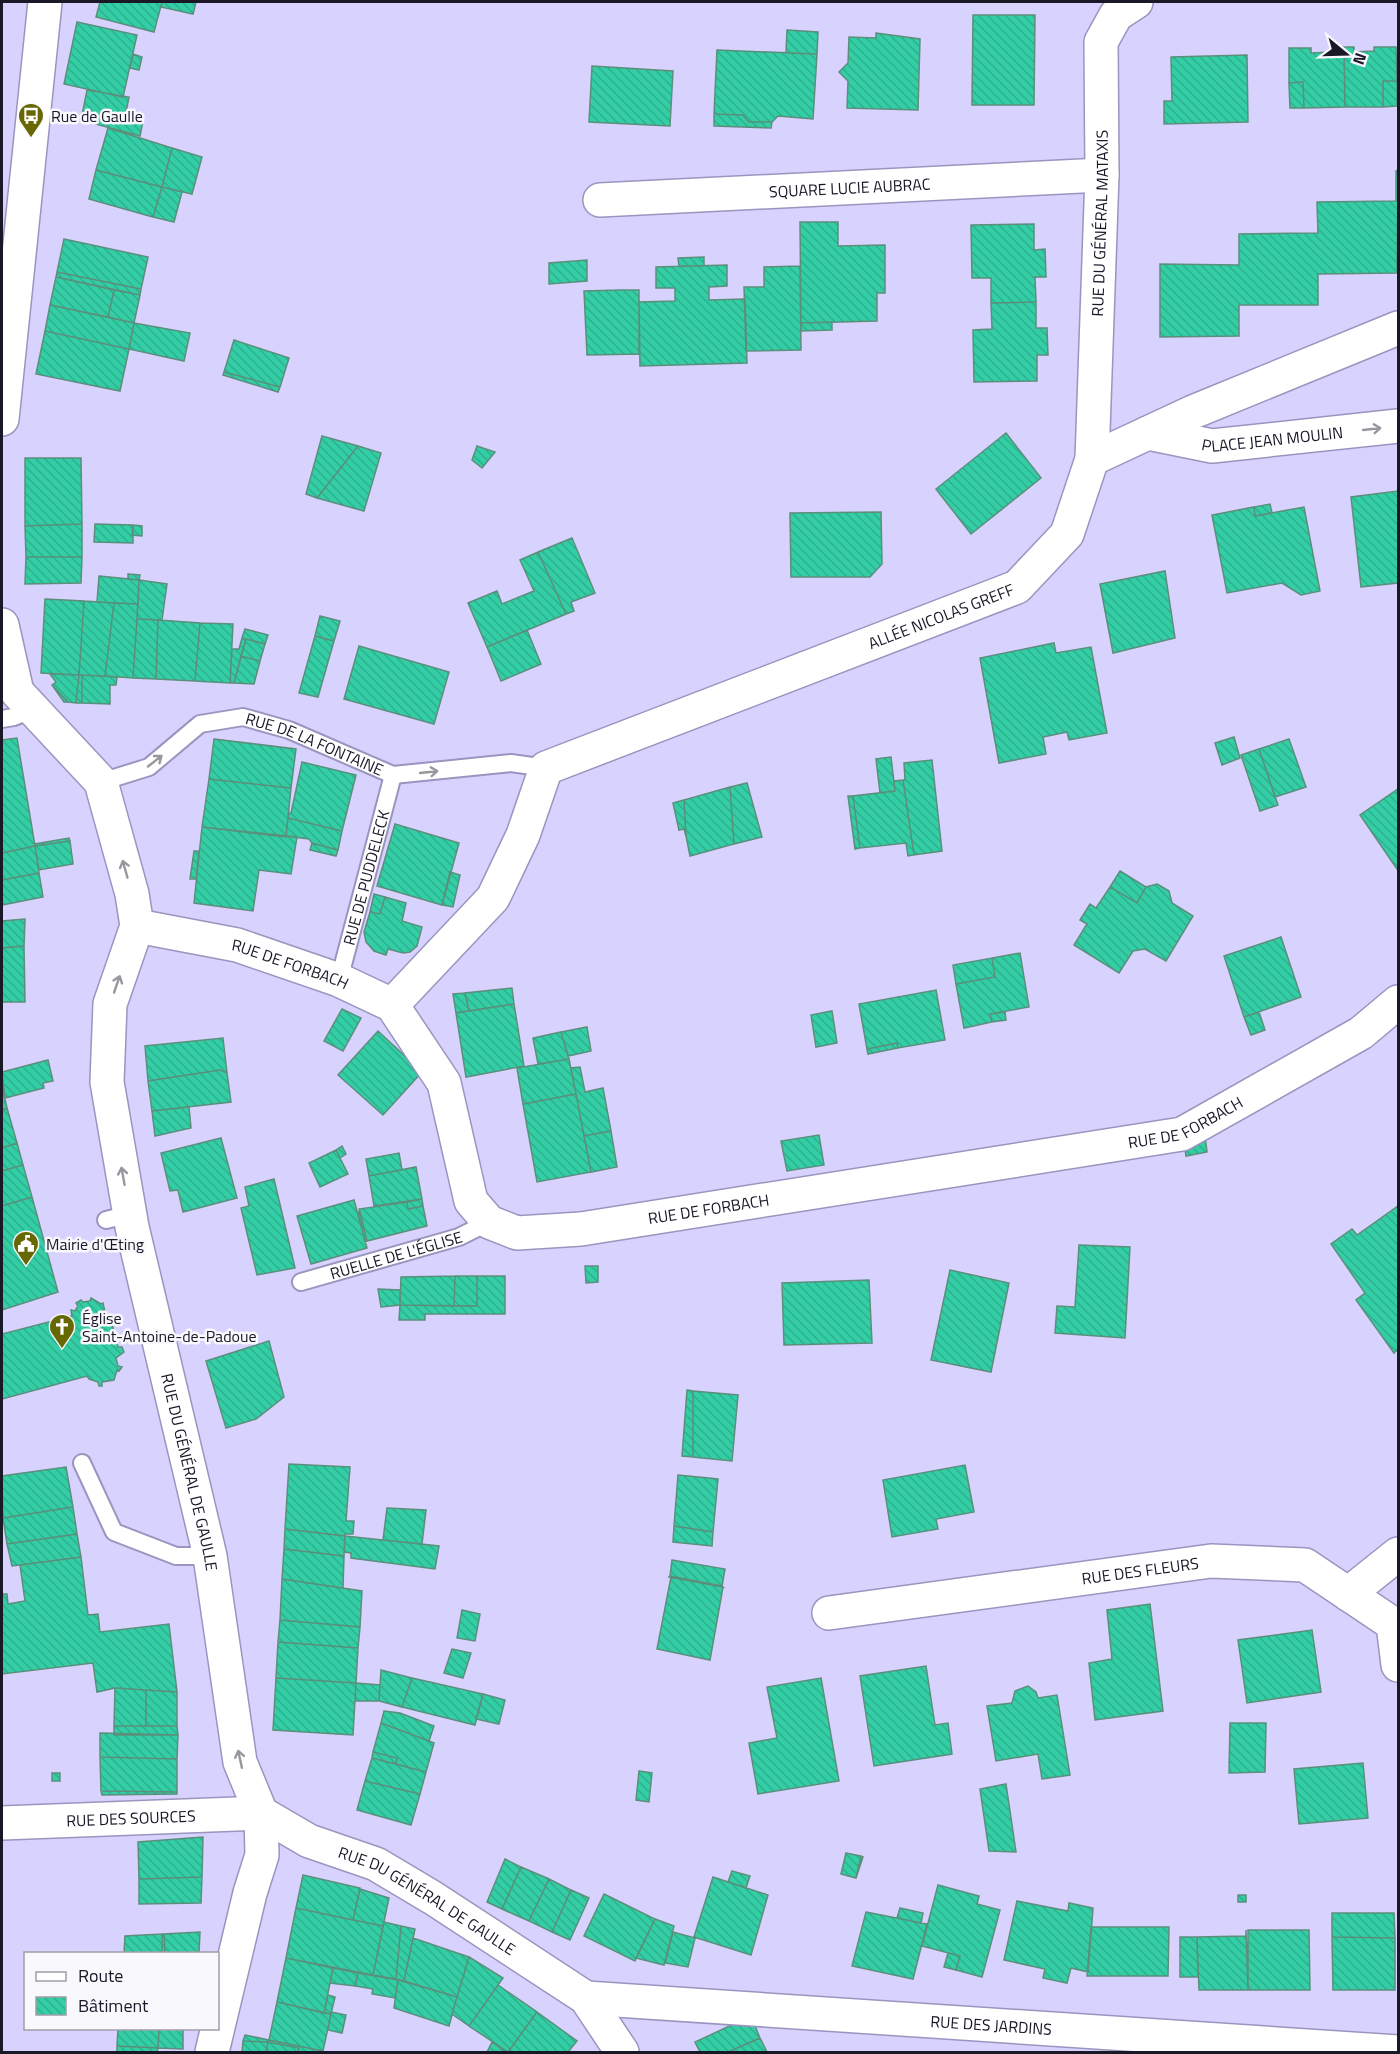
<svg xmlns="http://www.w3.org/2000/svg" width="1400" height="2054" font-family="'Titillium Web',sans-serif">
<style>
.building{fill:url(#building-back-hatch);stroke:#5c8e7c;stroke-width:1.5}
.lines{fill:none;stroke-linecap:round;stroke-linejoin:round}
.service-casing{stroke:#9a95be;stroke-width:20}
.minor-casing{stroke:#9a95be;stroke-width:36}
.service{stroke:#fff;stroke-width:16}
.minor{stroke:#fff;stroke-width:33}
.oneway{stroke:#98979e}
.labels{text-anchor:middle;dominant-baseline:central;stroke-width:5;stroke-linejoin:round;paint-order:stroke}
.poi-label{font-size:16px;fill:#1a1727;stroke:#f9f8fd;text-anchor:start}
.street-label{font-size:16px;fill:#1a1727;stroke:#f9f8fd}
</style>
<defs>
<pattern id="building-back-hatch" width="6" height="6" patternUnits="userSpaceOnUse" patternTransform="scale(1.5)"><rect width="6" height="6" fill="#33cea5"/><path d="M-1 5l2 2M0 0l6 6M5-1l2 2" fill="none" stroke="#2db08e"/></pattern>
</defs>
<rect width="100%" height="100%" fill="#d7d2fe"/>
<path class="building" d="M100,2H162L154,32L96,17Z
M162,2H196L193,14L161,7Z
M973,15H1035L1034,105H972Z
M77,22L137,35L123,97L64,84Z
M787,30L818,32L817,54L786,53Z
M876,33L920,39L918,110L847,108L848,81L839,72L848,63L849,37L876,38Z
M1344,47L1345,107L1304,108L1303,82L1289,83V48H1311V53L1331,52V48Z
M1344,47H1354V52L1374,51V47H1396L1397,81H1383V107H1345Z
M717,50L817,54L813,119L778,116L772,122H749L743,115L714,114Z
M133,54L142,57L139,70L130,68Z
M1247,55L1248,122L1164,124V101H1172L1171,57Z
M592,66L673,71L670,126L589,122Z
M1383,81H1397V106L1383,107Z
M1303,82L1304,108H1290L1289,83Z
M87,90L129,97L125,117L143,121L140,136L81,120Z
M714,114L743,115L749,122H772L771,128L714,126Z
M108,128L172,148L162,187L96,170Z
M172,148L202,157L192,194L162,187Z
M96,170L162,187L153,217L89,199Z
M1398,170L1397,273L1318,274V305H1239V336L1160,337V264L1239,265V234L1318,233L1317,202L1396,201V171Z
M162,187L182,192L174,222L153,217Z
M800,222H838V246L885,245V293H877V321L801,323Z
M1034,224V250L1045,249L1046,277H1035L1036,302L991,303V278H972L971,225Z
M64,239L148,257L141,289L57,272Z
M704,257V266H679L678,258Z
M587,260V281L549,284V263Z
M727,265V286L709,287V300L745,299L747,363L640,366L639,302L675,301V288H656V267Z
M800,266L801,350L746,351L744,287H764V267Z
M57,272L141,289L140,295L56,277Z
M56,277L114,290L108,317L50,305Z
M114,290L140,295L134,323L108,317Z
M620,290H639V354L587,355L584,291Z
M1036,302V328H1047L1048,355H1037V381L974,382L973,330L992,329L991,303Z
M50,305L134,323L129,349L45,331Z
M832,322V330L801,331V323Z
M134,323L190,333L184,361L129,349Z
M45,331L129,349L120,391L36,374Z
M234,340L289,358L280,387L224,372Z
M224,372L280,387L278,392L223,375Z
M1006,433L1041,478L971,534L936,489Z
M322,436L358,446L317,498L306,494Z
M358,446L381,453L364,511L317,498Z
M477,446L495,452L482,468L472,460Z
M25,458H81L82,524L25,526Z
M1398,491V583L1361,587L1351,497Z
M1270,504L1272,513L1255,516L1254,507Z
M1254,507L1255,516L1304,507L1320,591L1301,595L1282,583L1227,593L1212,515Z
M881,512L882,564L870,577H791L790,513Z
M82,524V557H26L25,526Z
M95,524L133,525V543L94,542Z
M133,525L142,526V536L132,535Z
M572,538L595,593L571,602L574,611L566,614L538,552Z
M538,552L566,614L487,647L468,603L497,591L502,604L534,591L520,560Z
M26,557H82L81,583L25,584Z
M1165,571L1175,638L1113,653L1100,584Z
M128,574L140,575L139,580L128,579Z
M99,576L139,580L138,604L97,602Z
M139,580L167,584L162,620L137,619Z
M45,599L84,601L79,675L41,673Z
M84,601L114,603L105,676L79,675Z
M114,603L138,604L133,678L105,676Z
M320,616L340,621L334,641L315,636Z
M137,619L158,620L156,679L133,678Z
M158,620L200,623L195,681L156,679Z
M200,623L233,624L230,683L195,681Z
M245,629L268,635L265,644L242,638Z
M527,630L541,664L501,681L487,647Z
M315,636L334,641L318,697L299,693Z
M242,638L246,639L234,683H230L232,649H239Z
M246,639L265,644L260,661L241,656Z
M1054,643L1056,653L1091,647L1107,733L1069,740L1067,732L1043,737L1046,754L999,763L980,658Z
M359,646L449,672L434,724L344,699Z
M241,656L260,661L254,684L234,683Z
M50,674L79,675L76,703L68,702L52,685L56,682Z
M79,675H82V703H76Z
M82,675L117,677L116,685H110V704L82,703Z
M52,685L68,702H64Z
M1234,737L1240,758L1222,765L1215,743Z
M17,738L35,846L2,853V740Z
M214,739L296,749L291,788L209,779Z
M1289,739L1306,787L1275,797L1259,749Z
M1259,749L1278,805L1260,811L1241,755Z
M891,757L895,791L880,793L876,759Z
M932,760L942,851L914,855L903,780H905L904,763Z
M302,762L356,775L342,831L288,818L289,813H291Z
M209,779L291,788L286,837L202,827Z
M903,780L914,855L908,856L906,843L860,848L853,796L895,791L894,781Z
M747,783L762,837L734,844L730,787Z
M730,787L734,844L690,856L686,836L684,800Z
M1398,789V868L1397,869L1360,815Z
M848,796H853L860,848L855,849Z
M684,800L686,836L684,829L679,830L673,803Z
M288,818L342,831L338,850L312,843L309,839L286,836Z
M395,824L459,843L442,905L377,886Z
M202,827L297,837L291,874L259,870L253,911L194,903Z
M69,838L70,841L35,846V844Z
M70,841L73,864L39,870L35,846Z
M312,843L338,850L336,856L310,850Z
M35,846L39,873L2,880V853Z
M194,851H199L196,879H190Z
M1120,871L1146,887L1137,903L1110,887Z
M450,872L460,875L453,907L442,905Z
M39,873L43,897L2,905V880Z
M1157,884L1169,891L1172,903L1193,916L1166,961L1145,949L1133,951L1119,973L1074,945L1087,924L1080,920L1090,904L1096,908L1110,887L1137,903L1146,887Z
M374,894L385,897L380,914L370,912Z
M385,897L406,903L402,921L422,927L417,946L410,952L403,953L388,949L386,955L374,951L366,942L364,932L370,912L380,914Z
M25,919L24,946L2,948V921Z
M1281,937L1301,997L1244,1017L1224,956Z
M24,946L25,1002H2V948Z
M1020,953L1029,1007L990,1014L992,1022L964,1028L956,984L995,977L992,958Z
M992,958L995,977L956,984L953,965Z
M512,988L514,1004L469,1011L465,993Z
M936,990L945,1040L898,1048L897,1043L867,1049L859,1004Z
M465,993L469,1011L456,1013L453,994Z
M514,1004L524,1066L466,1077L456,1013Z
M342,1009L361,1018L343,1051L324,1041Z
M832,1011L837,1043L816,1047L811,1015Z
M1005,1012L1006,1020L992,1022L990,1014Z
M1259,1012L1265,1030L1251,1035L1244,1017Z
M587,1027L591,1051L568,1056L561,1032Z
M378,1031L422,1072L383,1115L338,1075Z
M561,1032L569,1059L538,1064L533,1038Z
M223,1038L227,1073L220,1070L148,1081L145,1046Z
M897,1043L898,1048L868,1054L867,1049Z
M569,1059L576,1094L523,1104L517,1068Z
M48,1060L53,1081L43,1083L44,1088L5,1098L2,1072Z
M580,1067L585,1092L603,1088L611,1131L584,1136L571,1068Z
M220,1070L227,1073L231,1102L152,1111L148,1081Z
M2,1086L7,1108L2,1110Z
M576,1094L591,1172L537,1182L523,1104Z
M189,1107L191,1128L155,1136L152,1111Z
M7,1108L17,1143L2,1148V1110Z
M611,1131L617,1167L591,1172L584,1136Z
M819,1135L824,1165L787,1171L781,1141Z
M1205,1136L1207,1152L1186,1156L1184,1141Z
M221,1138L237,1198L183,1212L178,1190L170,1191L161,1153Z
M17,1143L23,1165L2,1171V1148Z
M342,1146L346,1154L340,1158L336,1150Z
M336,1150L348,1174L320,1187L309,1163Z
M399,1153L402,1170L369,1176L366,1159Z
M23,1165L32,1197L2,1206V1171Z
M416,1167L422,1199L374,1206L369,1176Z
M274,1179L295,1268L257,1275L241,1208L249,1206L245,1187Z
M32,1197L58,1292L2,1310V1206Z
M422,1199L423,1206L408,1209L407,1202Z
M354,1200L367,1248L311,1264L297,1216Z
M407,1202L408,1209L423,1206L427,1226L367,1241L359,1209Z
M1398,1206V1349L1394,1353L1356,1300L1365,1293L1331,1244L1352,1229L1357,1235Z
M358,1212H360L367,1241L365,1242Z
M1079,1245L1130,1247L1125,1338L1055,1333L1057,1306L1075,1307Z
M585,1266H598V1282L586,1283Z
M950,1270L1009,1283L991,1372L931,1360Z
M455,1276L454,1306L400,1305L401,1277Z
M455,1276H477V1306H454Z
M477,1276H505V1314H425V1320H399L400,1305L477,1306Z
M869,1280L872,1343L784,1345L782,1283Z
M378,1289L400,1290V1305L381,1307Z
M91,1298L101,1304L103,1303L106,1317H115L117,1323L112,1324L118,1347H122L124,1352L116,1358L118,1366L122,1367L119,1371L117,1370L114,1380L102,1382V1386H99L98,1382L89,1379L87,1376L2,1399V1334L72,1316L71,1310L75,1311L78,1306L76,1303L81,1300L83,1302L90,1301Z
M269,1341L284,1397L256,1419L226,1428L206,1361Z
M687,1390L693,1391V1457L682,1456Z
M693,1391L738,1395L732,1461L693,1457Z
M289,1464L350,1467L346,1521H354L353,1534H345V1536L285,1529Z
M965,1465L974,1512L936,1519L938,1529L892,1537L883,1480Z
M66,1467L73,1507L3,1518L2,1476Z
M678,1475L718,1479L713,1532L674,1526Z
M73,1507L77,1534L7,1544L3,1518Z
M387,1508L426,1510L422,1544L383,1540Z
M674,1526L713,1532L712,1546L673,1542Z
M285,1529L345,1536L344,1556L284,1549Z
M77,1534L81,1557L12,1566L7,1544Z
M345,1536L439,1546L435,1569L351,1558V1553L344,1552Z
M284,1549L344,1556L343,1588L282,1579Z
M81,1557L88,1615L98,1614L100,1632L169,1624L177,1692L115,1688L97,1692L93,1663L2,1674V1594H7L8,1604L25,1601L20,1565Z
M672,1560L725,1569L722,1586L670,1576Z
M670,1576L722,1586L723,1587L669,1577Z
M671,1577L723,1587L710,1660L657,1649Z
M282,1579L362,1591L360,1627L280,1620Z
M1150,1604L1163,1711L1095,1720L1089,1663L1112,1659L1107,1610Z
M462,1610L480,1614L475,1641L457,1638Z
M280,1620L360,1627L358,1648L278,1642Z
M1312,1630L1321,1692L1247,1703L1238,1640Z
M278,1642L358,1648L356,1683L276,1678Z
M452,1649L471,1653L463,1678L444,1673Z
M926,1666L935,1725L948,1723L952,1754L874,1766L860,1676Z
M381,1670L412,1678L402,1707L379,1701Z
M276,1678L356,1683L353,1735L273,1730Z
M412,1678L483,1694L475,1725L402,1707Z
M821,1678L839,1781L758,1794L749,1743L777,1738L767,1687Z
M356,1683L380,1685L379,1701H355Z
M1028,1686L1036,1692L1038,1698L1057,1695L1070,1775L1042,1779L1038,1754L996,1761L987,1706L1012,1703L1015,1691Z
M115,1688L146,1690V1726H114Z
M146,1690L177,1692V1726H146Z
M483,1694L505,1700L499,1724L476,1719Z
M384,1711L400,1713L434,1726L429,1741L381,1723Z
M381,1723L434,1743L426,1772L396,1764L397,1758L373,1752Z
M1230,1723H1266L1265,1772L1229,1773Z
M114,1726H177L178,1735H114Z
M100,1733L178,1735L177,1759L100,1757Z
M373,1752L397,1758L396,1764L372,1758Z
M100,1757L177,1759V1792L101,1791Z
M372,1758L426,1772L420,1794L365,1781Z
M1363,1763L1368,1818L1299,1824L1294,1769Z
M639,1771L652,1773L649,1802L636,1800Z
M52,1773H60V1781H52Z
M365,1781L420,1794L411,1825L357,1810Z
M1006,1784L1016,1852L989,1851L980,1789Z
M101,1791L177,1792V1794L102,1795Z
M203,1837L202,1877L139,1879L138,1842Z
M846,1853L861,1856L856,1878L841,1874Z
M861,1856L863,1857L856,1878Z
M505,1859L521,1867L502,1909L487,1902Z
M521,1867L549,1879L529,1921L502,1909Z
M732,1871L750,1876L746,1888L728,1882Z
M303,1875L360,1888L353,1920L296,1908Z
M202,1877L201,1903L139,1904V1879Z
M713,1877L768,1895L751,1955L694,1937Z
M549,1879L571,1890L552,1932L529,1921Z
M938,1885L979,1896L977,1904L1000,1910L982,1977L956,1970L960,1956L922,1946Z
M360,1889L389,1898L383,1926L353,1920Z
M571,1890L589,1898L570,1940L552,1932Z
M604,1894L655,1919L635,1961L584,1936Z
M1238,1895H1246V1902H1238Z
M1017,1901L1068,1911L1069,1903L1093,1908L1088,1972L1071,1968L1067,1983L1043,1978L1045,1969L1004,1960Z
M296,1908L383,1926L373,1975L286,1958Z
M900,1908L923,1913L921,1923L897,1918Z
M866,1912L927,1924L913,1979L852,1966Z
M1332,1913H1394L1395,1938L1332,1937Z
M655,1919L674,1926L664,1965L636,1958Z
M384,1922L401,1926L396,1979L373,1975Z
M401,1926L415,1929L404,1981L396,1979Z
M1091,1927H1169L1168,1976H1087Z
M1246,1930L1248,1990H1199L1197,1937L1246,1936Z
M1248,1930H1309L1310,1990H1248Z
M200,1932L199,1953L165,1954L164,1934Z
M673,1932L695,1938L688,1967L665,1963Z
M162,1934H164L165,1954H162Z
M162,1934V1954H124L125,1936Z
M1180,1937H1197L1198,1977H1180Z
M1332,1937L1395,1938V1990H1333Z
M413,1938L469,1957L457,1997L404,1981Z
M948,1953L960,1956L956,1970L944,1967Z
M469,1957L503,1978L469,2026L452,2014Z
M286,1958L333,1968L324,2013L277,2002Z
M333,1968L358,1973L355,1986L330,1983Z
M358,1973L398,1980L395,1998L372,1994L373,1989L355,1986Z
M398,1980L457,1997L449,2026L394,2008Z
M498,1985L537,2012L508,2052L469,2026Z
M328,1995L335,1997L331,2014L324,2013Z
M277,2002L331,2014L323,2051L269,2040Z
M331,2012L346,2015L342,2033L328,2030Z
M537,2012L577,2041L568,2052H508Z
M751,2016L760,2038L728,2052H700L695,2042Z
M118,2028H159L158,2048L117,2046Z
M159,2028H183V2049L158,2048Z
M245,2035L269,2040L268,2042L243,2041Z
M760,2038L767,2052H728Z
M269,2040L323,2051V2052H298L299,2048L268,2042Z
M243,2041L268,2042L266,2052H242Z
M268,2042L299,2048L298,2052H266Z
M492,2042L506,2052H487Z
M117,2046L158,2048L157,2052H117Z"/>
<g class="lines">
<defs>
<g id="service">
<path d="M2,719L14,717L33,709"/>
<path id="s1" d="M101,782L149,767L200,724L243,717L289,730L393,775L511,763L546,768"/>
<path id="s2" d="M339,980L393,775"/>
<path d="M106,1220L130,1214"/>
<path id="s3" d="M301,1282L459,1237L489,1222"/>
<path d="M82,1463L114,1532L176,1556H210"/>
</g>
<g id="minor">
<path id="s4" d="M600,200L1102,175"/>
<path d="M2,419L45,2"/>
<path id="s5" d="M1148,433L1212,446L1398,426"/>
<path id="s6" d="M1092,459L1102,175L1101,42L1116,15L1136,2"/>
<path id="s7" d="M2,625L17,692L101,782L132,894L137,926L110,1004L107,1082L132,1227L210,1556L240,1762L261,1813L309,1841L376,1864L433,1898L586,1998L622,2052"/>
<path id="s8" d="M137,926L237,945L339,980L392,1005L444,1083L471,1201L489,1222L517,1233L581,1229L1182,1134L1361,1033L1398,1002"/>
<path id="s9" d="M392,1005L493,898L523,835L546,768L1017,587L1067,534L1092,459L1193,412L1398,328"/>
<path d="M1348,1594L1398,1554"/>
<path id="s10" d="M829,1613L1211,1561L1305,1565L1393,1624L1398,1665"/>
<path id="s11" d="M2,1823L261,1813"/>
<path id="s12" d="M586,1998L1398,2052"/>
<path d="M212,2052L250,1893L262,1855L261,1813"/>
</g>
</defs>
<use href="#service" class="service-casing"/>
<use href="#minor" class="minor-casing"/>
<use href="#service" class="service"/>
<use href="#minor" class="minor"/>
</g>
<defs><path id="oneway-shaft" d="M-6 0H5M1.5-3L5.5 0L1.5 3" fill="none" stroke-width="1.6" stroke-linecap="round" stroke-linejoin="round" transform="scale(1.5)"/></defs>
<g class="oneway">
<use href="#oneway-shaft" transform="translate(1372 429) rotate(-6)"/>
<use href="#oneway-shaft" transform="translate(155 761) rotate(-38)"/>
<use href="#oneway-shaft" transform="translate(429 772) rotate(-6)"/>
<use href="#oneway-shaft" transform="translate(125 869) rotate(-106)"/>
<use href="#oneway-shaft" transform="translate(117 984) rotate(-71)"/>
<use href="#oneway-shaft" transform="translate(123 1176) rotate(-100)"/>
<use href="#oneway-shaft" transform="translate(240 1759) rotate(-102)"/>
</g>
<defs>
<symbol id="bus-pin" viewBox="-11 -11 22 30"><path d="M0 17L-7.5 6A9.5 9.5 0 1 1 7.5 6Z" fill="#676804" stroke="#f9f8fd"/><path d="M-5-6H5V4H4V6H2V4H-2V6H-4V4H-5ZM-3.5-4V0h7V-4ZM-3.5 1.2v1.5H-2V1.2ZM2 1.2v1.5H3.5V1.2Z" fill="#fff"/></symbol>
<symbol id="civic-pin" viewBox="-11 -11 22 30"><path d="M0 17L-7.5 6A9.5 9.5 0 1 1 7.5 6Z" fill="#676804" stroke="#f9f8fd"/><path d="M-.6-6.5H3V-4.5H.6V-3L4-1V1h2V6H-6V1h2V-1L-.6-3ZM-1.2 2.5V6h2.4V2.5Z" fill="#fff"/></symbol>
<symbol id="church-pin" viewBox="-11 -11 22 30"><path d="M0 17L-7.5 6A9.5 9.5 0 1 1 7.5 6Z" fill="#676804" stroke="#f9f8fd"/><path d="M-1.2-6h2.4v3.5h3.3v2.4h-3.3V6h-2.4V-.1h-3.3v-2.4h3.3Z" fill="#fff"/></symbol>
</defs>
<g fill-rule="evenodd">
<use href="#bus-pin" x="16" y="101" width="30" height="40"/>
<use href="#civic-pin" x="11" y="1229" width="30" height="40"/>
<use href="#church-pin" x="47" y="1312" width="30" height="40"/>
</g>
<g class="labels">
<g class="poi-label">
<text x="51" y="116">Rue de Gaulle</text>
<text x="46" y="1244">Mairie d'Œting</text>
<text x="82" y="1318">Église<tspan x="82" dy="18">Saint-Antoine-de-Padoue</tspan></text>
</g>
<g class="street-label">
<text stroke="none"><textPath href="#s4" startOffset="250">SQUARE LUCIE AUBRAC</textPath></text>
<text stroke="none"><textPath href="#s6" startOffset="236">RUE DU GÉNÉRAL MATAXIS</textPath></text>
<text stroke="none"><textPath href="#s5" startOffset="126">PLACE JEAN MOULIN</textPath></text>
<text stroke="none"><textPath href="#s9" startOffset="711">ALLÉE NICOLAS GREFF</textPath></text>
<text stroke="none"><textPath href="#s1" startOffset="237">RUE DE LA FONTAINE</textPath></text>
<text stroke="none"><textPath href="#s2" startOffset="106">RUE DE PUDDELECK</textPath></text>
<text stroke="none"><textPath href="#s8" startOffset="158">RUE DE FORBACH</textPath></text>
<text stroke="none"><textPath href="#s8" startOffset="1220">RUE DE FORBACH</textPath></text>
<text stroke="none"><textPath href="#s8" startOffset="734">RUE DE FORBACH</textPath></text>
<text stroke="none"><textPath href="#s3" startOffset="99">RUELLE DE L'ÉGLISE</textPath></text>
<text stroke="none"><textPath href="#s7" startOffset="900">RUE DU GÉNÉRAL DE GAULLE</textPath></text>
<text stroke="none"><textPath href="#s10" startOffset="314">RUE DES FLEURS</textPath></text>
<text stroke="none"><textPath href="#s11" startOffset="129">RUE DES SOURCES</textPath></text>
<text stroke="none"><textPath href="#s7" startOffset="1438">RUE DU GÉNÉRAL DE GAULLE</textPath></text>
<text stroke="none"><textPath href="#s12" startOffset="406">RUE DES JARDINS</textPath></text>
</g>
</g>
<rect width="1400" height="2054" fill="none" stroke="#1a1727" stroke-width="6"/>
<rect x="24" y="1952" width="195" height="78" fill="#f9f8fd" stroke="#a09ea7" stroke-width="1.5"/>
<rect x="36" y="1972" width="30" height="9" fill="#ffffff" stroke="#a09ea7" stroke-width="1.5"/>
<text x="78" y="1982" font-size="18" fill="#1a1727">Route</text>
<rect x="36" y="1997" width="30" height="18" fill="url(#building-back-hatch)" stroke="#a09ea7" stroke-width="1.5"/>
<text x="78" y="2012" font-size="18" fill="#1a1727">Bâtiment</text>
<g transform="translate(1346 54) rotate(109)" stroke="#f9f8fd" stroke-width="4.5" paint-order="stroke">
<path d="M0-4.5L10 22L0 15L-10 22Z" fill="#1a1727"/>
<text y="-9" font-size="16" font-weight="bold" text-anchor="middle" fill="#1a1727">N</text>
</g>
</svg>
